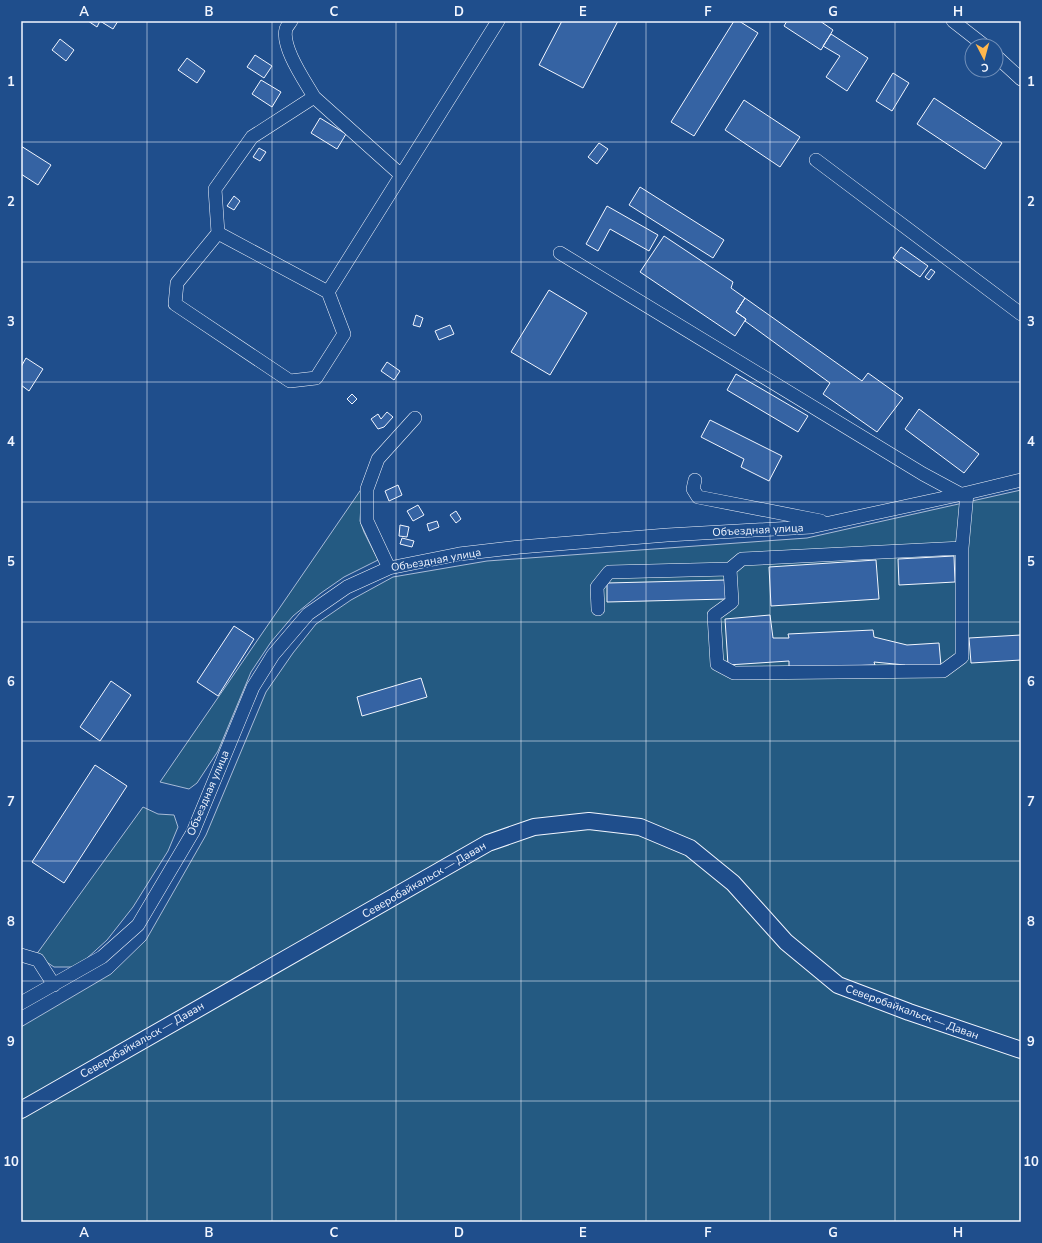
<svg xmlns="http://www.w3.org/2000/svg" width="1042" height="1243" font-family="'Nunito Sans',sans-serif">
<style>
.green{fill:#245a82;stroke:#a8bbd7}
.building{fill:#3563a3;stroke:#f2f6ff}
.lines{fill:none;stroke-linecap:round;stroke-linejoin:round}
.minor-casing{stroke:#f2f6ff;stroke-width:14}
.major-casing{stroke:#f2f6ff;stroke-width:18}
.minor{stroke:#1f4e8c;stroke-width:13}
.major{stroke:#1f4e8c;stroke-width:16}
.grid{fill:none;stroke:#f2f6ff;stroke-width:1;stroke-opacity:0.55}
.labels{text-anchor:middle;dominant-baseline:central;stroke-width:3;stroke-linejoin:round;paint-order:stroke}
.street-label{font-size:11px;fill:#f2f6ff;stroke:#1f4e8c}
.neatline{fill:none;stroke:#f2f6ff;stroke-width:1.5}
.grid-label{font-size:13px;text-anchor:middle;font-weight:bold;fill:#f2f6ff}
</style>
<rect width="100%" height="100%" fill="#1f4e8c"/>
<path class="green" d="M362,488L360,521L364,532L378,560L344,577L321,593L293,616L271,642L251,672L218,751L197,783L189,789L160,782Z
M1021,490V1222H21V1027L111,974L146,940L206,835L266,692L293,653L316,624L351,600L393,577L487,561L807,538Z
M143,807L158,814L174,815L178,827L168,851L133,907L107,940L85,960L74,967H54L36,955Z"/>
<path class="building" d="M88,21H118L113,29L100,21L97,27Z
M562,21H618L583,88L539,65Z
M734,21H739L758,33L694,136L671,122Z
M787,21H820L833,30L821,50L784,26Z
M831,34L868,58L847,91L826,77L840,56L823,46Z
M60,39L74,50L66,61L52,50Z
M255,55L272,66L264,78L247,67Z
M187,58L205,71L197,83L178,70Z
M893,73L909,83L892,111L876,101Z
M261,80L281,92L272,107L252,94Z
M934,98L1002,143L985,169L917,124Z
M744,100L800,137L780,167L725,130Z
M320,118L346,134L337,149L311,133Z
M599,143L608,149L597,164L588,157Z
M21,146L51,165L38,185L21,174Z
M259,148L266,152L260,161L253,157Z
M640,187L724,240L713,258L629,205Z
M234,196L240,201L234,210L227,206Z
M607,206L658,235L649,251L610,229L598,251L586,244Z
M664,236L733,282L731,288L745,298L736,312L746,319L735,336L640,272Z
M901,247L928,266L920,277L893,258Z
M931,269L935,272L929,280L925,277Z
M549,290L587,313L550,375L511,352Z
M745,298L862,381L868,373L903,398L877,432L823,394L830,383L745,321L746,319L736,312Z
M416,315L423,318L420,327L413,325Z
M450,325L454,334L439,340L435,331Z
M26,358L43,369L29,391L21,385V367Z
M387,362L400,371L394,380L381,371Z
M736,374L808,416L798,432L727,390Z
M352,394L357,399L352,404L347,399Z
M919,409L979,454L964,473L905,429Z
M387,412L393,417L384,427L378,429L371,419L378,414L381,419Z
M710,420L782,456L769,481L741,467L744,459L701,437Z
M398,485L402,495L389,501L385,491Z
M418,505L424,515L413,521L407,511Z
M456,511L461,519L456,523L450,515Z
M437,521L439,527L429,531L427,524Z
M400,525L409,527L407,537L399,536Z
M402,538L414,541L412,547L400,544Z
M954,556L955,582L899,585L898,559Z
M876,560L879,599L771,606L769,567Z
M726,580V599L607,602V583Z
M770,615L773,638H789L788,634L873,630L874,637L907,645L939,643L941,666L906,669L905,665L874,662L875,665L789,668V661L728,665L725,619Z
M234,626L254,639L218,696L197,682Z
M1021,635V660L971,663L969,638Z
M421,678L427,697L362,716L357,697Z
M111,681L131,695L100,741L80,727Z
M95,765L127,786L64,883L32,862Z"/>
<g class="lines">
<defs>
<path id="minor" d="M291,21C290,23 287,26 286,29C281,47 305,81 314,97
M953,21L985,46
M996,56L1021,79
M816,160L1021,314
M218,233L328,292L344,334L316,378L290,381L175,304L177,283Z
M218,233L215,189L252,137L314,97L401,175
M560,253L923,474L962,495
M328,292L498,21
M695,480L693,489L698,497L821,521
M962,548L742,559L730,569L732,602L714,615L717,664L734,673L943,671L962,657V548L967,493
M389,568L367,521V489L378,459L415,418
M598,609L597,587L609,572L730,569
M21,955L38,960L54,985
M21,1003L102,957L138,925L193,832L253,687L273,655L308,614L347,587L389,568L459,554L520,547L667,535L811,527L967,493L1021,480"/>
<path id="major" d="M21,1110L488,843L534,827L589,821L640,827L690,848L733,883L786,942L838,985L909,1012L1021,1050"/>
</defs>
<use href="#minor" class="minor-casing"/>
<use href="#major" class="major-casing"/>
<use href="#minor" class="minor"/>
<use href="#major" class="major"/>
</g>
<path class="grid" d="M147,21V1222M272,21V1222M396,21V1222M521,21V1222M646,21V1222M770,21V1222M895,21V1222M21,142H1021M21,262H1021M21,382H1021M21,502H1021M21,622H1021M21,741H1021M21,861H1021M21,981H1021M21,1101H1021"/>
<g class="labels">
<g class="street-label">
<text transform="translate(758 530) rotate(-3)">Объездная улица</text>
<text transform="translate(436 560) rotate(-10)">Объездная улица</text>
<text transform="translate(208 793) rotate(-67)">Объездная улица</text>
<text transform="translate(424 880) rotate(-30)">Северобайкальск — Даван</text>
<text transform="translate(912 1012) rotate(20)">Северобайкальск — Даван</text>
<text transform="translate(142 1040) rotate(-30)">Северобайкальск — Даван</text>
</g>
</g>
<rect width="1042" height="1243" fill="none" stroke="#1f4e8c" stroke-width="44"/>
<g transform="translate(984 58) rotate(174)"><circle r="19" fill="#1f4e8c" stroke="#7391ba"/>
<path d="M0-3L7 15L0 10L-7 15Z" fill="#ffb74d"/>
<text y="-6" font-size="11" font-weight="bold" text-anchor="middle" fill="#f2f6ff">С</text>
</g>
<rect x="22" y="22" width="998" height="1199" class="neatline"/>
<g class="grid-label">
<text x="84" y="16">A</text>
<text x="209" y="16">B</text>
<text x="334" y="16">C</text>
<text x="459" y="16">D</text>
<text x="583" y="16">E</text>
<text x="708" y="16">F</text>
<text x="833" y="16">G</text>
<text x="958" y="16">H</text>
<text x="11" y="86">1</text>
<text x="1031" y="86">1</text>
<text x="11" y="206">2</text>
<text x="1031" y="206">2</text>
<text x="11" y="326">3</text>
<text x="1031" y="326">3</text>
<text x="11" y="446">4</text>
<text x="1031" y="446">4</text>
<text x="11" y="566">5</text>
<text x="1031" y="566">5</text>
<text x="11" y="686">6</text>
<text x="1031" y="686">6</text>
<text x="11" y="806">7</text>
<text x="1031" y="806">7</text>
<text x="11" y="926">8</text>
<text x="1031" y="926">8</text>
<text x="11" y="1046">9</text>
<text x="1031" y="1046">9</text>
<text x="11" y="1166">10</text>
<text x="1031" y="1166">10</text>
<text x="84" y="1237">A</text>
<text x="209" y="1237">B</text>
<text x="334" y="1237">C</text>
<text x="459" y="1237">D</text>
<text x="583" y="1237">E</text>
<text x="708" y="1237">F</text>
<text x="833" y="1237">G</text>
<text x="958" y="1237">H</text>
</g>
</svg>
